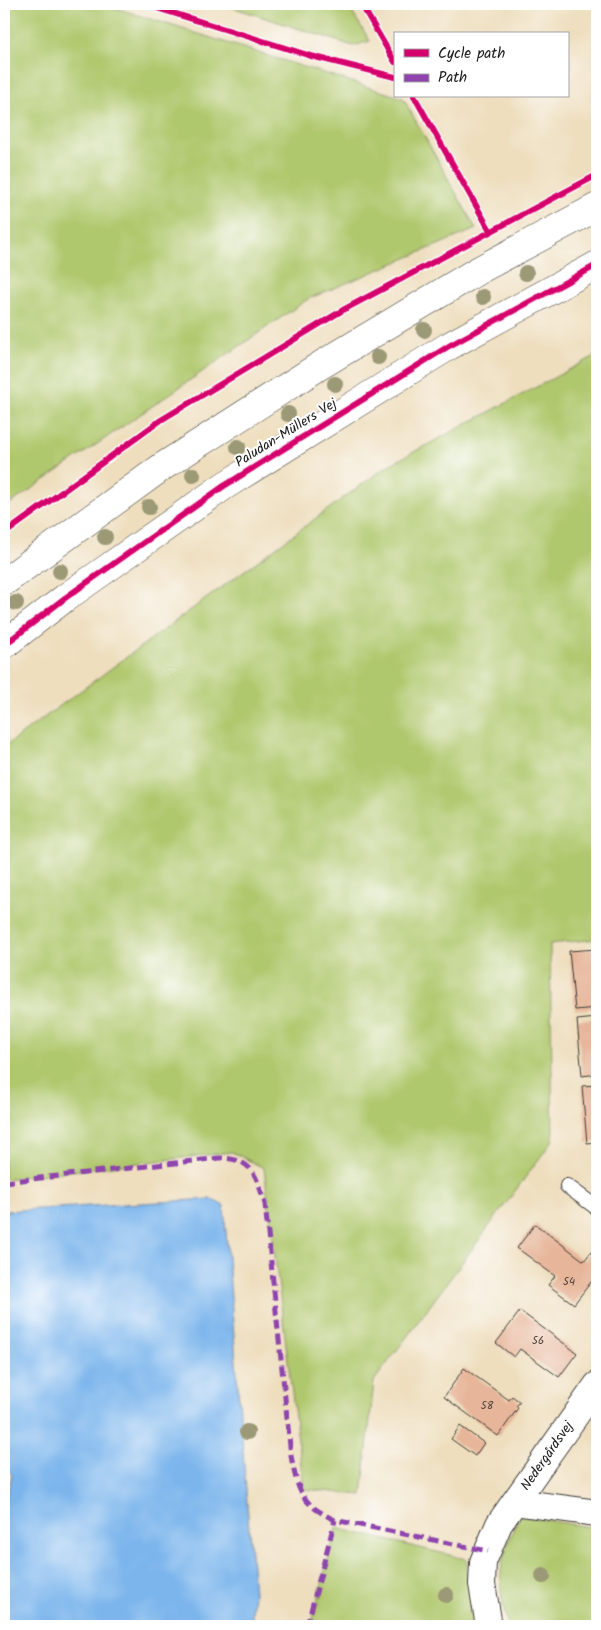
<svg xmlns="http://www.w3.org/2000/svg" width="601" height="1630" font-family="Kalam,sans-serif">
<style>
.green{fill:#b0c86d;stroke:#667244}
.water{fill:#7bb5ec;stroke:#4c6884}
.building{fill:#e7b69a}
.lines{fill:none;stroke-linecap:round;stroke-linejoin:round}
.lane-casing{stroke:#3c3934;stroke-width:16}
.street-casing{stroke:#3c3934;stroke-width:28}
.secondary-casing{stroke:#3c3934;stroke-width:29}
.lane{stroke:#fff;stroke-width:14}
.street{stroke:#fff;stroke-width:26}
.secondary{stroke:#fff;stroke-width:28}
.quiet{stroke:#8e44ad;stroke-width:5;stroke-dasharray:10 5;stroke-linecap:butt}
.cycleway-casing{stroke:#fff;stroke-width:9}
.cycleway{stroke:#d6006c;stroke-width:6}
.tree{fill:#9b9976}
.labels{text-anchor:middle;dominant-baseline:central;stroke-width:4;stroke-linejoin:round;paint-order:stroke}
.number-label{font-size:11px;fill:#4f423c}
.street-label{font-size:14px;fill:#1c1c1c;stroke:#fff}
</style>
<rect width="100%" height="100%" fill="#fff"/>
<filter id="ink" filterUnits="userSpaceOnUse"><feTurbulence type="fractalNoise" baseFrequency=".02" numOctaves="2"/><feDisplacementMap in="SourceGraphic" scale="10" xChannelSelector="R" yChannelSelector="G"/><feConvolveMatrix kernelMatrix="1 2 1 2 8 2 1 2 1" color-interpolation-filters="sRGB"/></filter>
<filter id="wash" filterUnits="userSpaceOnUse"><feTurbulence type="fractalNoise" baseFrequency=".0096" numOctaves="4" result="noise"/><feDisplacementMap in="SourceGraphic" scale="20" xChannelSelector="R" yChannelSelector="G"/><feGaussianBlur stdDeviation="1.12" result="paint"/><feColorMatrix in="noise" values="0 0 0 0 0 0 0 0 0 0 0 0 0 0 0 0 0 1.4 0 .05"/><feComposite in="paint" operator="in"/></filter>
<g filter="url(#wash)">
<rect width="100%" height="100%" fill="#eedebe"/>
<path class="green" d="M4,4H103L403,98L476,229L308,299L4,508Z
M222,4H347L370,41L353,46Z
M597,355V939L550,944L553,1140L374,1381L362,1495L304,1489L264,1168L232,1152L4,1179V747L387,466Z
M520,1516L597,1528V1626H508C495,1578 499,1560 520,1516Z
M336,1528L466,1559L473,1626H311Z"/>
<path class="water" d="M211,1199L224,1206L254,1593L251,1626H4V1506L12,1475L4,1465V1211Z"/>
<g id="blocks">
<path class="building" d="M597,949V1008L575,1010L569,951Z
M597,1018V1074L582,1076L577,1020Z
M597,1085V1142L587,1143L582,1086Z
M535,1224L584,1261L591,1252L597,1256V1286L591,1282L574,1304L548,1285L555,1276L517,1248Z
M520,1311L577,1353L559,1377L520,1349L514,1357L496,1343Z
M464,1368L509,1400L512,1396L520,1402L516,1406L518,1408L498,1436L444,1397Z
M460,1426L484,1443L475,1456L451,1439Z"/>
</g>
</g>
<g filter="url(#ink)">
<use href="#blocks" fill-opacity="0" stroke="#3c3934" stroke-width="1"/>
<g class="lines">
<defs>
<path id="lane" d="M567,1186L597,1208"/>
<path id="street" d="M515,1502L597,1513
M489,1626L482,1584L483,1562L499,1524L597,1385"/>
<path id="secondary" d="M4,582L162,467L321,365L479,270L597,207
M4,645L65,598L224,486L449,346L597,265"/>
</defs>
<use href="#lane" class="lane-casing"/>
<use href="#street" class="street-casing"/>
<use href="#secondary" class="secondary-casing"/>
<use href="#lane" class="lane"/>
<use href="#street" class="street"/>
<use href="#secondary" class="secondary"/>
<path class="quiet" d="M4,1182L220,1158C254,1159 256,1176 265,1204L291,1456C298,1492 301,1504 335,1520L488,1551
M307,1626L335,1520"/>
<defs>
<path id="cycleway" d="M144,4L311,56L395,77
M361,4L395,62
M414,96L491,232
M4,534L161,420L343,310L597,175
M4,645L65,598L224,486L449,346L597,265"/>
</defs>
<use href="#cycleway" class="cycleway-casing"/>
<use href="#cycleway" class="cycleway"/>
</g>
<g class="tree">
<circle cx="526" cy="273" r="8"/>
<circle cx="483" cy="297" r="8"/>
<circle cx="424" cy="330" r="8"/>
<circle cx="378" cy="357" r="8"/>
<circle cx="335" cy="384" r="8"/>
<circle cx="288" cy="414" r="8"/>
<circle cx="238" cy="447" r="8"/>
<circle cx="193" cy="475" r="8"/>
<circle cx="149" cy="507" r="8"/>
<circle cx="105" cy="537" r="8"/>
<circle cx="60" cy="571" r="8"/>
<circle cx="16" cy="603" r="8"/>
<circle cx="247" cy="1432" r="8"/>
<circle cx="543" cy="1576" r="8"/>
<circle cx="446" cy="1595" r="8"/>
</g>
</g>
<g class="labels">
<g class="number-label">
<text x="569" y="1282">54</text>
<text x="538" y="1341">56</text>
<text x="487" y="1406">58</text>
</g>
<g class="street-label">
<text transform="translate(286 433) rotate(-32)">Paludan-Müllers Vej</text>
<text transform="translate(547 1456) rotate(-55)">Nedergårdsvej</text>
</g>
</g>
<rect width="601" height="1630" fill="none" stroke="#fff" stroke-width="20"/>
<rect x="394" y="32" width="175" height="65" fill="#ffffff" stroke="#a4a4a4"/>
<rect x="404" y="49" width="25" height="8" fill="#d6006c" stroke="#a4a4a4"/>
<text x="438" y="58" font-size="15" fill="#1c1c1c">Cycle path</text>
<rect x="404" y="74" width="25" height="8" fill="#8e44ad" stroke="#a4a4a4"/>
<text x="438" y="82" font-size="15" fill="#1c1c1c">Path</text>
</svg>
